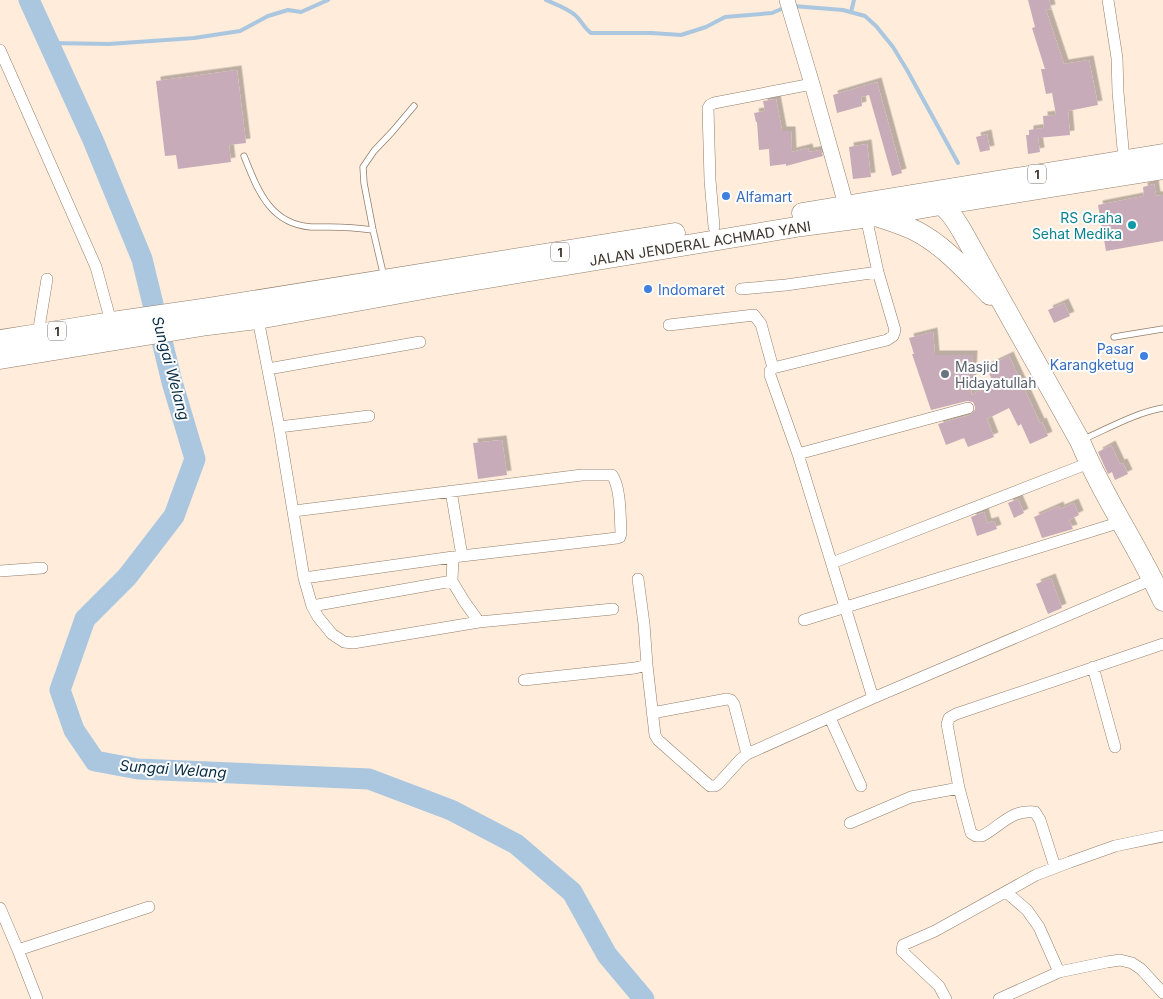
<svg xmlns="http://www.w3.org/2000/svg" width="1163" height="999" font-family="Inter,sans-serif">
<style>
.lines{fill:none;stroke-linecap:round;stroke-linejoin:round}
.stream{stroke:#aac7df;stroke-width:4}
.river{stroke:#aac7df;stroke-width:21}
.building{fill:#c8abb8;filter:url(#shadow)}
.lane-casing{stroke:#937e6a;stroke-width:7}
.street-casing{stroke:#937e6a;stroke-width:12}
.secondary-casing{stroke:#937e6a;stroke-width:16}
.highway-casing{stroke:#937e6a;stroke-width:21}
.lane{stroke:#fff;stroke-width:5.5}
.street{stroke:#fff;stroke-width:11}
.secondary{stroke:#fff;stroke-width:15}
.highway{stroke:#fff;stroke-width:20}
.shop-dot{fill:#3f7fe0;stroke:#fdfdfd;stroke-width:2}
.culture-dot{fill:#0f9aa8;stroke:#fdfdfd;stroke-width:2}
.worship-dot{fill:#6b7280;stroke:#fdfdfd;stroke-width:2}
.labels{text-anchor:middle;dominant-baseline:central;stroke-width:4;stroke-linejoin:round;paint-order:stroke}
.shield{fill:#fdfdfd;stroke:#77716b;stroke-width:1}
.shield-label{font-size:12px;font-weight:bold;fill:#3d352c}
.shop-label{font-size:14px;fill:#366cbe;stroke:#fdfdfd;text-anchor:start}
.culture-label{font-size:14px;fill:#0d838f;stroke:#fdfdfd;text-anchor:end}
.street-label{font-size:14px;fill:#3d352c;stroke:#fdfdfd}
.worship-label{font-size:14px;fill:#5b616d;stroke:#fdfdfd;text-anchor:start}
.water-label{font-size:15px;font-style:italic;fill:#062c44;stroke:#fdfdfd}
</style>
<defs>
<filter id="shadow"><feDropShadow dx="4.5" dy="-4.5" stdDeviation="0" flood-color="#0004"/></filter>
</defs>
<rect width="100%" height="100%" fill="#ffecdb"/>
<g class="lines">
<path class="stream" d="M546,0C555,4 567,8 575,15C581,20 584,28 591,33H651L681,35L706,27L725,17L772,13L786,7
M793,6L843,10L865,16L876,26L893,47L907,70L958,163
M851,12L854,0
M49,43L109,44L194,38L240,31L268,16L288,10L301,12L328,0"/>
<path class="river" d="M29,0L93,140L142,259L172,382L195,459L174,516L127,577L85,619L60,690L74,730L95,761L138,769L369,779L451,810L516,844L572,892L607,955L644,999"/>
</g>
<path class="building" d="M1028,0H1049L1051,9L1046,10L1064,64L1089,60L1098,105L1068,111L1070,135L1038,138L1040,152L1028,154L1026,135H1029V130L1044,128L1043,116L1056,115L1052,93L1046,94L1041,69H1045L1032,28L1035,27Z
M237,70L246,143L229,145L231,162L178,169L176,155L165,156L156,81Z
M877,82L902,173L892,176L869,95L861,97L862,106L837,113L833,95Z
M776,99L782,131H791L792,152L808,148L809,152L821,150L823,156L786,166V164L770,166L769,149L759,150L757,122H756L754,113L765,111L763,101Z
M987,134L990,150L980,152L976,137Z
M867,144L871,177L853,179L849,147Z
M1154,184L1156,196L1163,195V241L1106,251L1098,205L1144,196L1143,187Z
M1064,303L1070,316L1054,323L1048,310Z
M933,332L935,355H973L971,395L994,384L986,367L1009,356L1040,423L1042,422L1048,436L1030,444L1021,424L1018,426L1009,408L987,419L994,437L968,447L964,438L946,445L938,424L970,415L975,410V407L973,402L967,401L931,410L912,354H914L909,338Z
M502,440L507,475L478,479L473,443Z
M1111,445L1120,464L1123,463L1128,474L1115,480L1112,472L1108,474L1098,452Z
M1018,499L1024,513L1014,518L1008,503Z
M1074,503L1079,515L1069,520L1073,529L1042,538L1034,517L1059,506L1060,509Z
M984,512L987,523L994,521L997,529L977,536L971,517Z
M1051,578L1062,608L1048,614L1036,584Z"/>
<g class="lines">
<defs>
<path id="lane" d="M244,156C257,188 269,224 311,227C317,227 324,227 330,227C344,227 358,228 373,230
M384,277L373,230L364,183L363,167L374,151L392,132L414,106
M1114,337L1163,329
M1084,439C1109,428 1135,413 1163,408"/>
<path id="street" d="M1108,0L1117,58L1118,92L1124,160
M0,50L96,267L111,322
M866,217L878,272L895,330L893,336L887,340L773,368L770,371V375L798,454L873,698
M714,227L710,180L708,108L710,105L714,103L812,84
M741,289L786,285L878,272
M258,319L279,427L304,578L312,606L318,617L332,634L344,642L353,643L479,622L613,609
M669,325L754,315L761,324L773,368
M38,334L47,279
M268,369L420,342
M279,427L369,416
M798,454L968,408
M451,491L462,556
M294,511L582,475H612C621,488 620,517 621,533L620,537L617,538L453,557L452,581L464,601L479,622
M832,563L1089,463
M0,571L42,568
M304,578L453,557
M638,579L644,624L647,665
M312,606L452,581
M804,620L1121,522
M1093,667L1115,747
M524,680L635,668L647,665L655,735L658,740L710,786H715L718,784L740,760L747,754L873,698L1153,579
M652,713L727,699L731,700L734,704L747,754
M830,718L861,786
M850,823L911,797L959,788
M1055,867L1040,820L1035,812C1011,809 1001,826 982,836H976L971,833L959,788L947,724L949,718L956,714L1163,644
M1006,892L1027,910L1039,927L1059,972
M0,908L18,950L37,999
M18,950L149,907
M946,999L939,986L904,953L902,951L903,945L935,931L1036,875L1070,862L1115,846L1163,836
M999,999L1059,972L1107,962L1120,960L1132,963L1141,969L1163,993"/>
<path id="secondary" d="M787,0L812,84L846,205"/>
<path id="highway" d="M933,200C948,208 953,216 962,231L1080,441C1103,497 1138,546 1163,601
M802,213L1163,154
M879,217C891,221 904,225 916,231C945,246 967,272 990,295
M0,340L38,334L111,322L209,308L675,233
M0,359L208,325L258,319L440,286L802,226L877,216L952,203L1163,169"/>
</defs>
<use href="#lane" class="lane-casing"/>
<use href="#street" class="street-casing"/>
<use href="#secondary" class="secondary-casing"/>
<use href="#highway" class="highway-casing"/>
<use href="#lane" class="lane"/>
<use href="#street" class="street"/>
<use href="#secondary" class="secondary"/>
<use href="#highway" class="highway"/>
</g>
<g class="shop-dot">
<circle cx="726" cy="196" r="5"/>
<circle cx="648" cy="289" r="5"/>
<circle cx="1144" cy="356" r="5"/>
</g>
<circle class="culture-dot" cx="1132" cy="225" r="5"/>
<circle class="worship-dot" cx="945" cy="374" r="5"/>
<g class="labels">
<g class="shield">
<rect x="1028" y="164.5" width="18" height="19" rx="4"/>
<rect x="551" y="242.5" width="18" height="19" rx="4"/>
<rect x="48" y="321.5" width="18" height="19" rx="4"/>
</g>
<g class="shield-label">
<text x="1037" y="174">1</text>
<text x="560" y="252">1</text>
<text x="57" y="331">1</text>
</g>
<g class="shop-label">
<text x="736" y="196">Alfamart</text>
<text x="658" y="289">Indomaret</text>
<text x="1134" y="348" text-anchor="end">Pasar<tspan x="1134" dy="16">Karangketug</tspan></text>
</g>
<g class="culture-label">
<text x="1122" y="217">RS Graha<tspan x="1122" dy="16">Sehat Medika</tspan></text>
</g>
<g class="street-label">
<text transform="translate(700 243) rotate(-9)">JALAN JENDERAL ACHMAD YANI</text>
</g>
<g class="worship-label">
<text x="955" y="366">Masjid<tspan x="955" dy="16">Hidayatullah</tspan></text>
</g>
<g class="water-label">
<text transform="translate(171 368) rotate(75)">Sungai Welang</text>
<text transform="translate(173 769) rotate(4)">Sungai Welang</text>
</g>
</g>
</svg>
